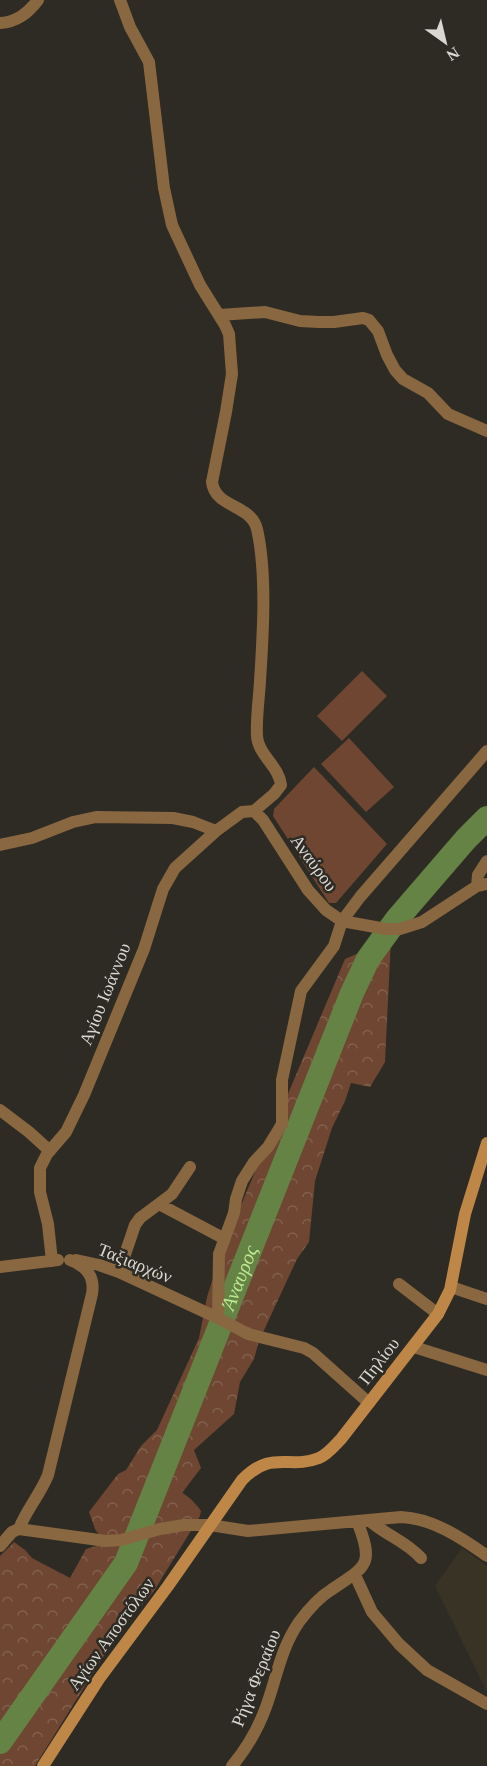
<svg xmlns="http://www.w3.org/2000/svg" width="487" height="1766" font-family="Georgia,serif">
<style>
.built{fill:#393326}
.green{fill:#6e4631}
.forest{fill:url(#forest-crowns)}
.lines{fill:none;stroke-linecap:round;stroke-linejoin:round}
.river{stroke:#658345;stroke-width:24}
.minor{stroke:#896740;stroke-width:12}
.secondary{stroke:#be8747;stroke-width:12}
.labels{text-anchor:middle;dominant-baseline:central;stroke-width:5;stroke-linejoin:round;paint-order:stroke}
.street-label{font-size:18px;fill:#d9d7d2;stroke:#2e2b24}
.water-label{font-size:20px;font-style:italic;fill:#bde990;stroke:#2e2b24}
</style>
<defs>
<pattern id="forest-crowns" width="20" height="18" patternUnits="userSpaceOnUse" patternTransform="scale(1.5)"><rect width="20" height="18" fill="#6e4631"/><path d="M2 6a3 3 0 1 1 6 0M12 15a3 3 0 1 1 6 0" fill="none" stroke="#82604e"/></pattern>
</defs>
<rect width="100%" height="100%" fill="#2e2b24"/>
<path class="built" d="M462,1548L487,1566V1692L435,1586Z"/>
<path class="green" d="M362,671L387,696L342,741L317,716Z
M349,738L394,787L366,812L321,764Z
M314,767L387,844L336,903H329L273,816L274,809Z"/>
<path class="forest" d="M391,939L385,1062L370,1087L351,1083L345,1101L332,1128L315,1181L309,1242L297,1259L259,1341L254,1359L240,1382L234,1414L194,1450L201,1468L182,1493C190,1497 195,1503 201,1511L200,1516L154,1591L121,1630L98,1665L35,1766H0V1556L14,1542L25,1550L32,1558L70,1578L86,1549L96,1546L100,1536L95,1529L89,1512L118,1474L126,1470L141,1446L157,1430L199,1338L207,1297L222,1250L345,959Z"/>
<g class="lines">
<path class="river" id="s1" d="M0,1742L126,1563L352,993L368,959L397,919L466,839L487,818"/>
<path class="minor" d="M0,23C17,22 28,13 38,0
M219,315L265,312L300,321L319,322H334L363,318L369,320L378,331L387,355L395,370L403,379L428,393L448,414L487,431
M254,811L263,820L308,890L326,910L342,921L386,929H400L422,922L477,886L487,884
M0,845L32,838L73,822L96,817L173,818L193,822L216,831
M477,886L478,875L487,861
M0,1110L29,1132L50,1151
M159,1204L223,1238
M76,1260L99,1265L119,1272L218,1318
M52,1261L48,1224L40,1192V1168L47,1154L66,1132L84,1095L144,949L163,889L175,868L216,831L242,812L254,811L274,794L281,785C279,766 258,755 257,736C256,718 259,699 260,681C263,635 267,573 257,529C251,504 215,508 212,482L226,412L232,374L229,334L225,325L200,285L172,225L164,188L149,62L130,27L120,0
M0,1267L58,1260
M119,1272L135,1225L140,1218L172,1194L190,1167
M399,1284L438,1314
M451,1287L487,1299
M414,1347L487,1370
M369,1403L313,1353L304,1348L248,1334L218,1318L219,1254L234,1213L236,1199L242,1181L254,1162L268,1147L282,1124V1080L301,991L334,946L342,921L360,897L487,751
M369,1520C385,1535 406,1541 421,1558
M19,1529C26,1510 40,1495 48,1475L92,1294C95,1276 86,1266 70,1260
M0,1546L12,1532L19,1529L106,1541L121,1540L160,1529L184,1525H210L248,1531L401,1517C432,1518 462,1538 487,1556
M355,1575L372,1612L399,1644L427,1670L487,1704
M232,1766C247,1748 258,1729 266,1707C277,1677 280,1650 299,1622C308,1610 318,1598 331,1590C366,1566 375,1566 357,1521"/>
<path class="secondary" d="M43,1766L99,1679L168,1586L242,1480C272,1449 289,1470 319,1458C328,1454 334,1446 341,1439L438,1314L450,1290L465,1214L487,1143"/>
</g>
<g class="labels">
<g class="street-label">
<text transform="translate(314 863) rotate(54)">Αναύρου</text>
<text transform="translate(105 994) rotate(-68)">Αγίου Ιωάννου</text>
<text transform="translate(135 1263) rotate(22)">Ταξιαρχών</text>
<text transform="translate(379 1361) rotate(-52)">Πηλίου</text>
<text transform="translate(111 1634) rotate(-54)">Αγίων Αποστόλων</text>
<text transform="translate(256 1678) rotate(-68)">Ρήγα Φεραίου</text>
</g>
<g class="water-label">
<text stroke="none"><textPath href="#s1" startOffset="526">Άναυρος</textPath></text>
</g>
</g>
<g transform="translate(445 42) rotate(146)" stroke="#2e2b24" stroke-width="4.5" paint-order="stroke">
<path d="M0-4.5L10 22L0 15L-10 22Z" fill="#d9d7d2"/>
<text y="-9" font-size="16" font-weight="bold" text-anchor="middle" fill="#d9d7d2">N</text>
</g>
</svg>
